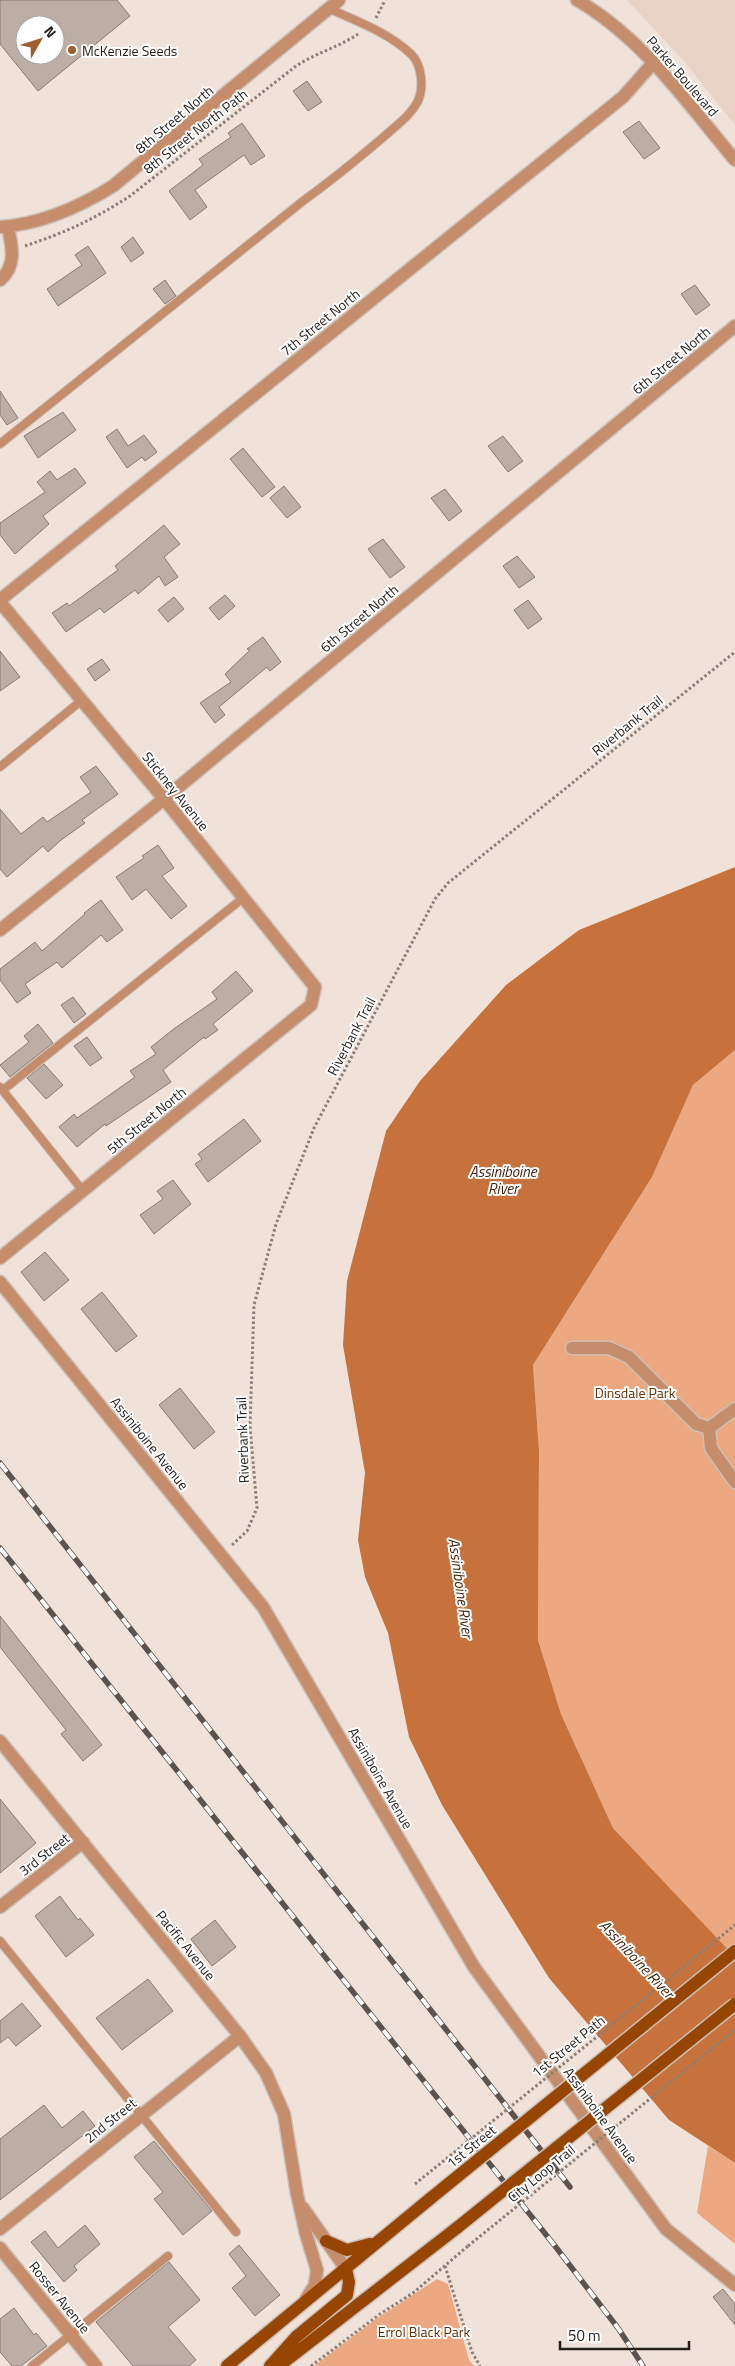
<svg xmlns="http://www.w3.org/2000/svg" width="735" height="2366" font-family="'Titillium Web',sans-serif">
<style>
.built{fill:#e9d3c6}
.green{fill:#eca880}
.water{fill:#c7723c}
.building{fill:#bcada5;stroke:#887b73;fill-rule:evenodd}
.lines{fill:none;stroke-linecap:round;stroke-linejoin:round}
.service-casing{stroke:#ccbfb7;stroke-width:10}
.minor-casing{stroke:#ccbfb7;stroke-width:15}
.tertiary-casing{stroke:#ccbfb7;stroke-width:15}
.primary-casing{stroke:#ccbfb7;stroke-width:15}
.path{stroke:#897e78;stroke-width:3;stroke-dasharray:2.5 2.5;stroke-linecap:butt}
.service{stroke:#c68d6c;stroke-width:8}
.minor{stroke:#c68d6c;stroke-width:12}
.tertiary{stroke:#c68d6c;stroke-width:12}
.primary{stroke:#964600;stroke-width:12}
.rail-casing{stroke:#5c534f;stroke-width:5.5}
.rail{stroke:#fff;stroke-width:4;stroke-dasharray:11;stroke-linecap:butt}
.primary-bridge-casing{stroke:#ccbfb7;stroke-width:15;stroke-linecap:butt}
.path-bridge{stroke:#897e78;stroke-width:3;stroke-dasharray:2.5 2.5;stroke-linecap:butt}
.primary-bridge{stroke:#964600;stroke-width:12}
.poi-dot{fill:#a25c30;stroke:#fff;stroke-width:2}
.labels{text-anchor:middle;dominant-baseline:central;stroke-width:4;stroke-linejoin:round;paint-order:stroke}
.poi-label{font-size:14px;fill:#241e1b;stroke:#fff;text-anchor:start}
.street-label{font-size:14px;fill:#241e1b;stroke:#fff}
.park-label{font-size:14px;fill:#652e03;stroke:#fff}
.water-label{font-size:15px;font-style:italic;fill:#45230c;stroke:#fff}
</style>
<rect width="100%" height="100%" fill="#f1e2d9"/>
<path class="built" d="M627,0H735V125L683,60Z"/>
<path class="green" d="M735,1050V1944L728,1950L613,1828L561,1714L538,1640L539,1451L533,1365L652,1177L693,1085Z
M708,2146L735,2163V2244L697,2213Z
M437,2279L448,2284L469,2360L474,2366H314L376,2319Z"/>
<path class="water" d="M735,867V1050L693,1085L652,1177L533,1365L539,1451L538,1640L561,1714L613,1828L735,1957V2163L669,2120L549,1978L442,1805L409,1737L388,1633L365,1577L358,1540L365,1473L343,1345L347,1281L386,1131L420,1081L506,985L579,930Z"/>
<path class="building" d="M0,0H117L130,16L38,91L0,44ZM25,25H55V55H25Z
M307,81L322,102L308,111L293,91Z
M639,121L660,148L644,159L623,132Z
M242,123L265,156L251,165L244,155L195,190L207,207L190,220L169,191L203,165L199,159L231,137L228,133Z
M133,237L144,253L131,262L121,247Z
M88,246L106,273L58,306L47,289L82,265L75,255Z
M165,280L176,296L165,304L153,289Z
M695,285L710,305L696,315L681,294Z
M0,391L18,418L7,425L0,415Z
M63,412L76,430L38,458L24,436Z
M117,429L128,446L144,435L157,452L145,461L142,457L127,468L106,437Z
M503,436L523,461L508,472L488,446Z
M243,448L275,487L262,497L230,459Z
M75,468L86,483L43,516L49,524L15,554L0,535V523L45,492L37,482L50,471L57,480Z
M284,486L301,507L287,518L270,498Z
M445,489L462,511L449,521L431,498Z
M164,525L180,544L164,557L178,577L165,586L159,576L138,594L135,590L104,613L100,608L66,632L52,613L67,603L69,606L118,570L115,566Z
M383,539L405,567L390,578L368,549Z
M517,556L535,577L519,588L503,566Z
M225,595L235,606L219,620L209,608Z
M174,597L184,609L168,622L158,610Z
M528,600L542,619L528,629L514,610Z
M263,637L281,662L270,671L267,667L219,707L225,715L215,723L200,703L231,682L225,674L250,650L247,649Z
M0,651L20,677L0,691Z
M102,659L110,670L95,681L87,669Z
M96,766L118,794L82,820L85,823L61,840L48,852L43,846L7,877L0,869V809L21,834L43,817L47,822L91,792L80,777Z
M158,845L174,868L162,876L187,906L171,919L146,889L132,900L116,877L144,858L142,856Z
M101,900L123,930L107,942L101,935L62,968L57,962L25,984L31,993L17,1003L0,980V969L35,942L42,951L85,914L84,913Z
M236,971L253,991L213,1024L218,1030L205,1039L204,1037L163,1070L171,1082L106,1126L105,1124L77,1147L59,1127L74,1114L77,1118L135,1077L130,1071L156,1054L151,1047L175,1028L217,999L212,992Z
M73,997L86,1014L74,1023L61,1005Z
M38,1024L53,1043L10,1077L0,1065L29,1042L24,1036Z
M87,1037L102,1058L90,1066L74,1046Z
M44,1064L63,1085L46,1099L27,1078Z
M244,1119L261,1141L208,1182L195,1164L202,1159L198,1154Z
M173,1180L191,1204L154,1234L140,1215L163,1199L157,1191Z
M45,1252L69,1280L44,1301L21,1272Z
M102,1292L137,1336L116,1352L81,1309Z
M180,1388L215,1432L194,1449L159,1405Z
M0,1616L102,1745L83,1761L61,1734L66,1730L0,1647Z
M0,1799L36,1843L0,1873Z
M60,1896L78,1920L80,1918L94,1935L66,1957L35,1916Z
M215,1920L236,1947L212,1966L191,1939Z
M148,1979L173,2011L122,2050L96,2018Z
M22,2003L41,2026L16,2046L8,2037L0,2043V2021Z
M44,2105L62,2128L83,2111L95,2126L0,2200V2139Z
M154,2141L212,2211L183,2235L154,2199L163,2192L134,2157Z
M85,2225L100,2244L74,2266L77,2270L64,2282L31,2242L45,2231L58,2248Z
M239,2245L280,2295L255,2316L232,2288L246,2276L229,2254Z
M169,2262L200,2300L168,2327L196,2360L189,2366H133L96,2322Z
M723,2289L735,2304V2325L713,2297Z
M14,2308L34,2335L36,2333L47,2346L21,2366H12L0,2352V2319Z"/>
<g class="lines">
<defs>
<path id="service" d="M0,444L303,201C332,180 359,158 387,134C398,124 411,115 418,101C424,87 422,65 411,54C389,33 357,21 330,9
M0,767L82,700
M0,1087L83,1191
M3,1090L243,898
M0,1941L236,2232
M32,2366L168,2256"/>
<path id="minor" d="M577,0C643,38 687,103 735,160
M0,280C17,266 12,246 8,227
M0,600L623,97L654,62
M0,602L164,799L315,987L311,1005L0,1258
M0,930L164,799L735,326
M0,1282L263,1607L474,1967L666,2229L735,2285
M572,1348H609L629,1357L696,1424L709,1428
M735,1409L709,1428L711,1448L735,1482
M0,1741L240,2036L266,2073L284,2114L297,2194L306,2234L317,2270L315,2285L306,2299
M0,1907L83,1842
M303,2208L346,2269
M0,2229L240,2036"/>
<path id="tertiary" d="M0,227C41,224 78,208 113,186L339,0
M0,2248L96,2366"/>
<path id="primary" d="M326,2241L347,2250L370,2244
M227,2366L431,2198
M270,2366L296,2337L347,2295L349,2282L346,2269
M279,2366L458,2227"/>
</defs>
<use href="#service" class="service-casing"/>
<use href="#minor" class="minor-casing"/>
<use href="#tertiary" class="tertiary-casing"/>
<use href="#primary" class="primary-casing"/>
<path class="path" d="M376,18L385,0
M25,246C66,232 93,220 130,196L296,66C316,53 339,47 358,34
M232,1545L247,1531L257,1508L250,1426L254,1305L276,1224L314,1128L435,899L448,883L735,652
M445,2266L472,2352L480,2366
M311,2366L380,2314L413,2293L468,2246"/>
<use href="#service" class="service"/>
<use href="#minor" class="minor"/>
<use href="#tertiary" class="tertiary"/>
<use href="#primary" class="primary"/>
<defs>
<path id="rail" d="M0,1463L570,2187
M0,1548L555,2246L618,2328L643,2366"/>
</defs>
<use href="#rail" class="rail-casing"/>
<use href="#rail" class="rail"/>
<defs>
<path id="primary-bridge" d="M431,2198L735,1951
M458,2227L735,2004"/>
</defs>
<use href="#primary-bridge" class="primary-bridge-casing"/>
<path class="path-bridge" d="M415,2184L735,1925
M468,2246L735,2030"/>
<use href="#primary-bridge" class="primary-bridge"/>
</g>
<circle class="poi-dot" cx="72" cy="50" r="5"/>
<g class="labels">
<g class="poi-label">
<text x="82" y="50">McKenzie Seeds</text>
</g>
<g class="street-label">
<text transform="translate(683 76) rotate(49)">Parker Boulevard</text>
<text transform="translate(174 119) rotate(-40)">8th Street North</text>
<text transform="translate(195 131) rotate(-38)">8th Street North Path</text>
<text transform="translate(320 322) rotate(-39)">7th Street North</text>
<text transform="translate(671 360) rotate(-40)">6th Street North</text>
<text transform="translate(359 618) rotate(-40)">6th Street North</text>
<text transform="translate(627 725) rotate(-39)">Riverbank Trail</text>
<text transform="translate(176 791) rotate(51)">Stickney Avenue</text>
<text transform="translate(351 1036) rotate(-62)">Riverbank Trail</text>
<text transform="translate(146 1120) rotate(-39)">5th Street North</text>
<text transform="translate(242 1440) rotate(-92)">Riverbank Trail</text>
<text transform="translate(150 1443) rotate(51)">Assiniboine Avenue</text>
<text transform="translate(381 1778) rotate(60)">Assiniboine Avenue</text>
<text transform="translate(44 1854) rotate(-38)">3rd Street</text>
<text transform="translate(186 1945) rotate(51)">Pacific Avenue</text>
<text transform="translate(568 2046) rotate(-39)">1st Street Path</text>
<text transform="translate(601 2115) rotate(54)">Assiniboine Avenue</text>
<text transform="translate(110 2120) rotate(-39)">2nd Street</text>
<text transform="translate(471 2146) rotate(-39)">1st Street</text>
<text transform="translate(541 2173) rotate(-39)">City Loop Trail</text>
<text transform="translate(60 2297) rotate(51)">Rosser Avenue</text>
</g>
<g class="park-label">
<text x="635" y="1392">Dinsdale Park</text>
<text x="424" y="2331">Errol Black Park</text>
</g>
<g class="water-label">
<text x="503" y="1171">Assiniboine<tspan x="503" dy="17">River</tspan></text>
<text transform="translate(461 1588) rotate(82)">Assiniboine River</text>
<text transform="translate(637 1959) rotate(47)">Assiniboine River</text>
</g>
</g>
<g transform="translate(40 40) rotate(51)"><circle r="24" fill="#ffffff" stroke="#a7a5a4"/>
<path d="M0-4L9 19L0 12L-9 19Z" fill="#a25c30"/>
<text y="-8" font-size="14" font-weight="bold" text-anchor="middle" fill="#241e1b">N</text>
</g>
<path d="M560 2341v8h129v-8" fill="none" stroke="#241e1b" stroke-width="2.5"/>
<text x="568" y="2341" font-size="15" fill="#241e1b" stroke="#ffffff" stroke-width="4" paint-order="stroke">50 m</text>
</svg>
